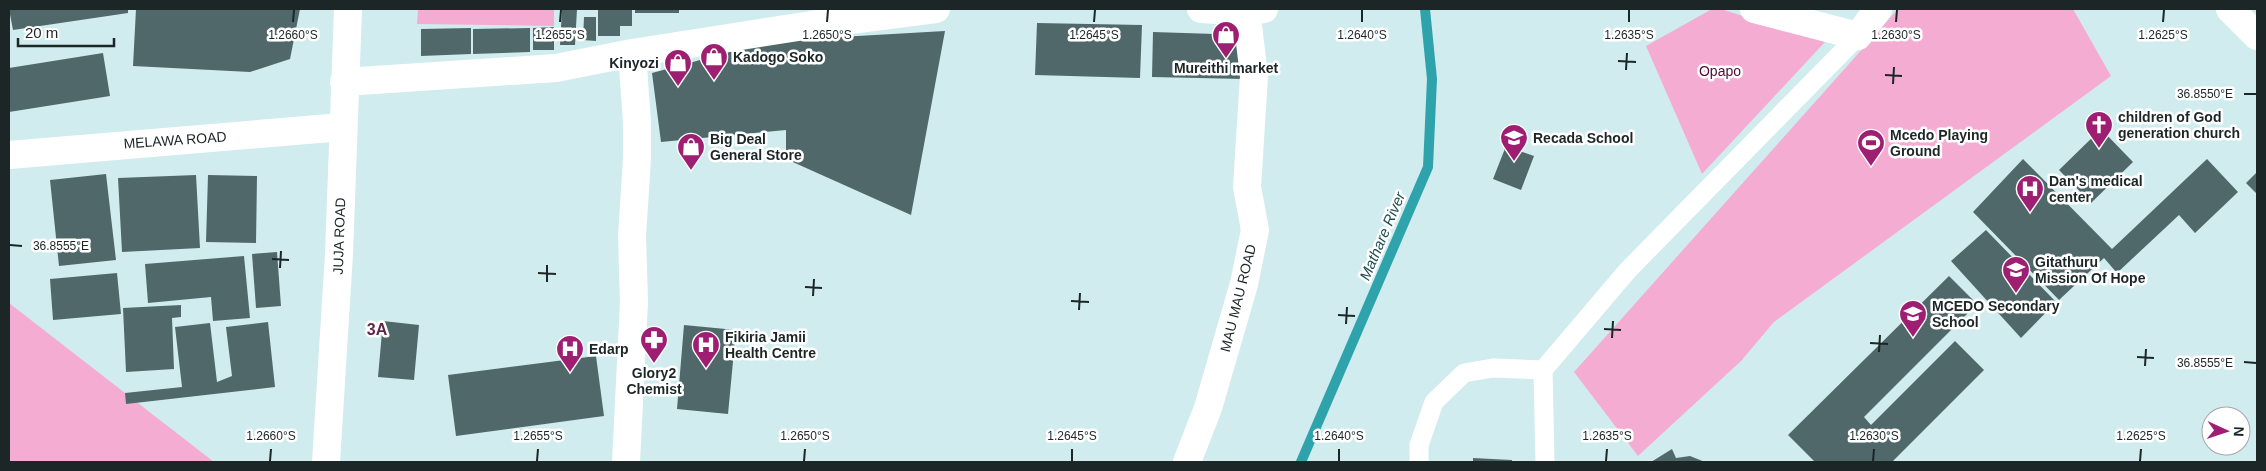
<svg xmlns="http://www.w3.org/2000/svg" width="2266" height="471" font-family="Arial,sans-serif">
<style>
.green{fill:#f5acd3}
.lines{fill:none;stroke-linecap:round;stroke-linejoin:round}
.stream{stroke:#2fa3ac;stroke-width:10}
.building{fill:#50686a}
.service{stroke:#fff;stroke-width:19}
.minor{stroke:#fff;stroke-width:28}
.secondary{stroke:#fff;stroke-width:28}
.ticks{fill:none;stroke:#1c2627;stroke-width:2}
.labels{text-anchor:middle;dominant-baseline:central;stroke-width:5;stroke-linejoin:round;paint-order:stroke}
.poi-label{font-size:14px;font-weight:bold;fill:#1c2627;stroke:#fff;text-anchor:start}
.park-label{font-size:14px;fill:#4d0d36;stroke:#fff}
.street-label{font-size:14px;fill:#1c2627;stroke:#fff}
.water-label{font-size:15px;font-style:italic;fill:#205054;stroke:#fff}
.quarter-label{font-size:16px;font-weight:bold;fill:#62254a;stroke:#fff}
.ticks-label{font-size:12px;text-anchor:middle;fill:#1c2627;stroke:#fff;stroke-width:5;stroke-linejoin:round;paint-order:stroke}
</style>
<rect width="100%" height="100%" fill="#d1ecee"/>
<path class="green" d="M418,9H554V26L417,24Z
M1712,9H1721L1825,42L1702,174L1646,46Z
M1898,9H2073L2111,76L1774,322L1741,361L1638,456L1574,372Z
M9,303L214,462H9Z"/>
<g class="lines">
<path class="stream" d="M1301,462L1428,167L1432,79L1425,9"/>
</g>
<path class="building" d="M9,9H128V13L13,30Z
M136,9H300L290,59L250,72L133,66Z
M562,9H577L575,45H560Z
M598,9H632V26H620V36H598Z
M635,9H679V13H635Z
M584,17H596V41L583,40Z
M1037,23L1142,25L1140,78L1035,75Z
M554,27V50H533V28Z
M471,28V54L421,56V29Z
M530,28V52L473,54V29Z
M945,31L911,215L786,159V130L661,142L652,73L770,41Z
M1153,32L1246,35L1244,79L1152,77Z
M103,53L110,96L9,112V68Z
M2101,129L2133,162L2091,203L2059,170Z
M1506,146L1534,156L1521,190L1493,179Z
M2023,159L2112,249L2207,159L2238,192L2195,233L2179,215L2117,273L2104,258L2059,300L1973,212Z
M2257,172V194L2246,183Z
M106,174L116,260L59,266L50,180Z
M196,175L200,248L122,252L118,178Z
M208,175L257,176L256,243L206,242Z
M1986,230L2056,302L2021,338L1951,261Z
M277,252L281,306L256,308L252,254Z
M244,256L250,318L213,321L211,297L148,303L145,264Z
M117,273L121,314L53,320L50,279Z
M1949,276L1977,304L1864,417L1871,425L1955,341L1984,370L1892,462H1815L1788,435Z
M181,305V317L172,318L174,369L126,372L123,308Z
M383,321L419,325L414,380L378,377Z
M268,322L275,387L126,404L125,393L182,387L175,327L210,323L217,382L232,376L226,327Z
M684,325L736,330L728,414L677,409Z
M596,356L604,416L456,436L448,375Z
M1672,449L1676,458L1690,456L1705,462H1651Z
M1473,458L1512,460V462H1473Z"/>
<g class="lines">
<path class="service" d="M1419,462V445L1434,402L1464,373L1493,368L1543,370
M1545,462L1543,370L1628,270L1858,36"/>
<path class="minor" d="M1201,9L1247,12L1264,9
M1754,9L1858,36L1878,9
M2230,9L2257,36
M344,82L556,68L632,53L811,25L936,9
M9,155L342,127
M626,462L634,302L632,236L637,159V122L632,53
M1187,462L1208,408L1244,284L1255,230L1247,187L1254,76L1246,9"/>
<path class="secondary" d="M326,462L339,254L348,9"/>
</g>
<path class="ticks" d="M293,22L294,10M560,22L561,10M827,22L828,10M1094,22L1095,10M1362,22V10M1629,22V10M1896,22L1897,10M2163,22L2164,10M1618,61L1636,62M1626,70L1627,53M1885,75L1902,76M1893,84L1894,67M2244,94H2256M10,245L22,246M272,259L289,260M280,268L281,251M538,273L556,274M547,282V265M805,287L822,288M813,296L814,279M1071,301L1089,302M1079,310L1080,293M1338,315L1355,316M1346,324L1347,307M1604,329L1621,330M1612,338L1613,321M1870,343L1888,344M1879,352L1880,335M2137,357L2154,358M2244,362L2256,363M2145,366L2146,349M270,461L271,449M537,461L538,449M804,461L805,449M1072,461V449M1339,461V449M1606,461L1607,449M1873,461L1874,449M2140,461L2141,449"/>
<defs>
<symbol id="shop-pin" viewBox="-11 -11 22 30"><path d="M0 17L-7.5 6A9.5 9.5 0 1 1 7.5 6Z" fill="#9e1e72" stroke="#fff"/><path d="M-5-2.5h2.3a2.7 3.5 0 0 1 5.4 0H5L5.5 6h-11ZM-1.5-2.5h3a1.5 2.3 0 0 0-3 0Z" fill="#fff"/></symbol>
<symbol id="church-pin" viewBox="-11 -11 22 30"><path d="M0 17L-7.5 6A9.5 9.5 0 1 1 7.5 6Z" fill="#9e1e72" stroke="#fff"/><path d="M-1.2-6h2.4v3.5h3.3v2.4h-3.3V6h-2.4V-.1h-3.3v-2.4h3.3Z" fill="#fff"/></symbol>
<symbol id="school-pin" viewBox="-11 -11 22 30"><path d="M0 17L-7.5 6A9.5 9.5 0 1 1 7.5 6Z" fill="#9e1e72" stroke="#fff"/><path d="M0-5L7-2L0 1L-7-2ZM-4 1L0 2.5L4 1V4Q0 6-4 4Z" fill="#fff"/></symbol>
<symbol id="stadium-pin" viewBox="-11 -11 22 30"><path d="M0 17L-7.5 6A9.5 9.5 0 1 1 7.5 6Z" fill="#9e1e72" stroke="#fff"/><path d="M0-5a6.5 5 0 1 0 0 10a6.5 5 0 1 0 0-10ZM-3.5-1.8h7v3.6h-7Z" fill="#fff"/></symbol>
<symbol id="hospital-pin" viewBox="-11 -11 22 30"><path d="M0 17L-7.5 6A9.5 9.5 0 1 1 7.5 6Z" fill="#9e1e72" stroke="#fff"/><path d="M-5-5h3v3.5h4V-5h3V5h-3V1.5h-4V5h-3Z" fill="#fff"/></symbol>
<symbol id="pharmacy-pin" viewBox="-11 -11 22 30"><path d="M0 17L-7.5 6A9.5 9.5 0 1 1 7.5 6Z" fill="#9e1e72" stroke="#fff"/><path d="M-2-6h4v4h4v4h-4v4h-4v-4h-4v-4h4Z" fill="#fff"/></symbol>
</defs>
<g fill-rule="evenodd">
<use href="#shop-pin" x="1210" y="19" width="32" height="43"/>
<use href="#shop-pin" x="698" y="41" width="32" height="43"/>
<use href="#shop-pin" x="662" y="47" width="32" height="43"/>
<use href="#church-pin" x="2083" y="109" width="32" height="43"/>
<use href="#school-pin" x="1498" y="122" width="32" height="43"/>
<use href="#stadium-pin" x="1855" y="127" width="32" height="43"/>
<use href="#shop-pin" x="675" y="131" width="32" height="43"/>
<use href="#hospital-pin" x="2014" y="173" width="32" height="43"/>
<use href="#school-pin" x="2000" y="254" width="32" height="43"/>
<use href="#school-pin" x="1897" y="298" width="32" height="43"/>
<use href="#pharmacy-pin" x="638" y="324" width="32" height="43"/>
<use href="#hospital-pin" x="690" y="329" width="32" height="43"/>
<use href="#hospital-pin" x="554" y="333" width="32" height="43"/>
</g>
<g class="labels">
<g class="poi-label">
<text x="733" y="57">Kadogo Soko</text>
<text x="659" y="63" text-anchor="end">Kinyozi</text>
<text x="1226" y="68" text-anchor="middle">Mureithi market</text>
<text x="2118" y="117">children of God<tspan x="2118" dy="16">generation church</tspan></text>
<text x="1890" y="135">Mcedo Playing<tspan x="1890" dy="16">Ground</tspan></text>
<text x="1533" y="138">Recada School</text>
<text x="710" y="139">Big Deal<tspan x="710" dy="16">General Store</tspan></text>
<text x="2049" y="181">Dan's medical<tspan x="2049" dy="16">center</tspan></text>
<text x="2035" y="262">Gitathuru<tspan x="2035" dy="16">Mission Of Hope</tspan></text>
<text x="1932" y="306">MCEDO Secondary<tspan x="1932" dy="16">School</tspan></text>
<text x="725" y="337">Fikiria Jamii<tspan x="725" dy="16">Health Centre</tspan></text>
<text x="589" y="349">Edarp</text>
<text x="654" y="373" text-anchor="middle">Glory2<tspan x="654" dy="16">Chemist</tspan></text>
</g>
<g class="park-label">
<text x="1720" y="71">Opapo</text>
</g>
<g class="street-label">
<text transform="translate(175 140) rotate(-4)">MELAWA ROAD</text>
<text transform="translate(339 236) rotate(-88)">JUJA ROAD</text>
<text transform="translate(1238 298) rotate(-76)">MAU MAU ROAD</text>
</g>
<g class="water-label">
<text transform="translate(1382 236) rotate(-67)">Mathare River</text>
</g>
<g class="quarter-label">
<text x="377" y="329">3A</text>
</g>
</g>
<g class="ticks-label">
<text x="293" y="39">1.2660°S</text>
<text x="560" y="39">1.2655°S</text>
<text x="827" y="39">1.2650°S</text>
<text x="1094" y="39">1.2645°S</text>
<text x="1362" y="39">1.2640°S</text>
<text x="1629" y="39">1.2635°S</text>
<text x="1896" y="39">1.2630°S</text>
<text x="2163" y="39">1.2625°S</text>
<text x="2205" y="98">36.8550°E</text>
<text x="61" y="250">36.8555°E</text>
<text x="2205" y="367">36.8555°E</text>
<text x="271" y="440">1.2660°S</text>
<text x="538" y="440">1.2655°S</text>
<text x="805" y="440">1.2650°S</text>
<text x="1072" y="440">1.2645°S</text>
<text x="1339" y="440">1.2640°S</text>
<text x="1607" y="440">1.2635°S</text>
<text x="1874" y="440">1.2630°S</text>
<text x="2141" y="440">1.2625°S</text>
</g>
<rect width="2266" height="471" fill="none" stroke="#1c2627" stroke-width="20"/>
<g transform="translate(2226 431) rotate(93)"><circle r="24" fill="#ffffff" stroke="#a4a8a9"/>
<path d="M0-4L9 19L0 12L-9 19Z" fill="#9e1e72"/>
<text y="-8" font-size="14" font-weight="bold" text-anchor="middle" fill="#1c2627">N</text>
</g>
<path d="M18 38v8h96v-8" fill="none" stroke="#1c2627" stroke-width="2.5"/>
<text x="25" y="38" font-size="15" fill="#1c2627" stroke="#ffffff" stroke-width="4" paint-order="stroke">20 m</text>
</svg>
